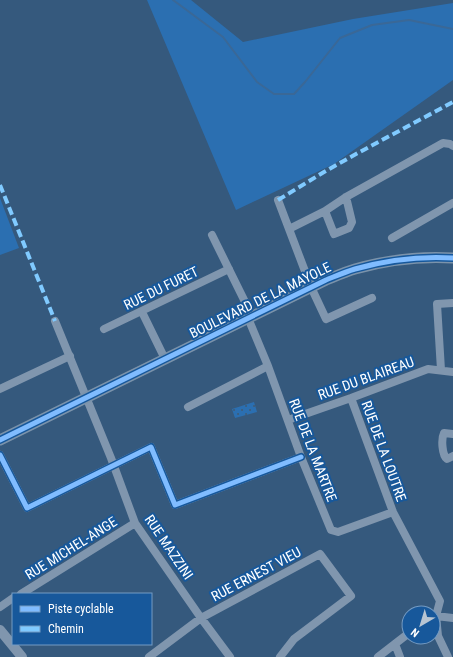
<svg xmlns="http://www.w3.org/2000/svg" width="453" height="657" font-family="'Roboto Condensed',sans-serif">
<style>
.green{fill:#2b6fb1}
.park{fill:url(#park-dots)}
.lines{fill:none;stroke-linecap:round;stroke-linejoin:round}
.stream{stroke:#3a6897;stroke-width:2}
.minor{stroke:#8096ae;stroke-width:8}
.tertiary{stroke:#8096ae;stroke-width:10}
.secondary{stroke:#7b93ab;stroke-width:11}
.quiet{stroke:#80caff;stroke-width:4;stroke-dasharray:8 4;stroke-linecap:butt}
.cycleway-casing{stroke:#17589b;stroke-width:8}
.cycleway{stroke:#80bcff;stroke-width:5}
.labels{text-anchor:middle;dominant-baseline:central;stroke-width:4;stroke-linejoin:round;paint-order:stroke}
.street-label{font-size:14px;fill:#fff;stroke:#17589b}
</style>
<defs>
<pattern id="park-dots" width="8" height="8" patternUnits="userSpaceOnUse"><rect width="8" height="8" fill="#2b6fb1"/><path d="M2 2h.1M6 6h.1" fill="none" stroke="#3f5a74" stroke-width="1.8" stroke-linecap="round"/></pattern>
</defs>
<rect width="100%" height="100%" fill="#35597d"/>
<path class="green" d="M147,0H191L243,42L353,19L453,3V80L334,164L236,210Z
M0,198L19,248L0,255Z"/>
<path class="park" d="M254,402L257,412L235,418L232,409Z"/>
<g class="lines">
<path class="stream" d="M173,0L223,37L257,82L274,94H294L305,82L340,38L372,25L409,20L453,29"/>
<path class="minor" d="M278,200L311,287L326,319L372,298
M325,211L334,234L349,228L352,222L346,197
M289,229L325,211L346,197L443,143L450,144L453,146
M212,235L252,316
M392,238L453,203
M142,312L165,359
M248,318L268,366L301,457L331,530L338,532L393,512
M55,321L111,458L135,523L201,618L230,657
M104,329L229,269
M441,370L437,304L453,303
M0,389L70,356
M351,398L393,512L440,601L436,616L438,636L448,657
M188,407L268,366
M288,420L351,398L428,369L453,372
M453,434L444,433C441,439 442,455 447,459L453,456
M0,455L27,508L151,447L175,505L301,457
M21,594L135,523
M0,607L13,598
M433,617L436,616L453,618
M395,644L400,657
M149,657L201,618L320,554L351,596L294,639L280,657
M378,657L409,633"/>
<path class="tertiary" d="M0,630L22,657"/>
<path class="secondary" d="M0,440L326,280C336,276 345,272 355,269C387,260 420,256 453,258"/>
<path class="quiet" d="M0,185L55,321
M278,200L324,172L356,154L453,102"/>
<defs>
<path id="cycleway" d="M0,440L326,280C336,276 345,272 355,269C387,260 420,256 453,258
M0,455L27,508L151,447L175,505L301,457"/>
</defs>
<use href="#cycleway" class="cycleway-casing"/>
<use href="#cycleway" class="cycleway"/>
</g>
<g class="labels">
<g class="street-label">
<text transform="translate(161 288) rotate(-26)">RUE DU FURET</text>
<text transform="translate(260 300) rotate(-26)">BOULEVARD DE LA MAYOLE</text>
<text transform="translate(366 378) rotate(-20)">RUE DU BLAIREAU</text>
<text transform="translate(313 450) rotate(69)">RUE DE LA MARTRE</text>
<text transform="translate(384 451) rotate(70)">RUE DE LA LOUTRE</text>
<text transform="translate(169 547) rotate(56)">RUE MAZZINI</text>
<text transform="translate(71 548) rotate(-32)">RUE MICHEL-ANGE</text>
<text transform="translate(256 574) rotate(-28)">RUE ERNEST VIEU</text>
</g>
</g>
<rect x="12" y="593" width="140" height="52" fill="#17589b" stroke="#749bc3"/>
<rect x="20" y="606" width="20" height="6" fill="#80bcff" stroke="#749bc3"/>
<text x="48" y="613" font-size="12" fill="#ffffff">Piste cyclable</text>
<rect x="20" y="626" width="20" height="6" fill="#80caff" stroke="#749bc3"/>
<text x="48" y="633" font-size="12" fill="#ffffff">Chemin</text>
<g transform="translate(421 625) rotate(218)"><circle r="19" fill="#17589b" stroke="#749bc3"/>
<path d="M0-3L7 15L0 10L-7 15Z" fill="#b8c5d2"/>
<text y="-6" font-size="11" font-weight="bold" text-anchor="middle" fill="#ffffff">N</text>
</g>
</svg>
